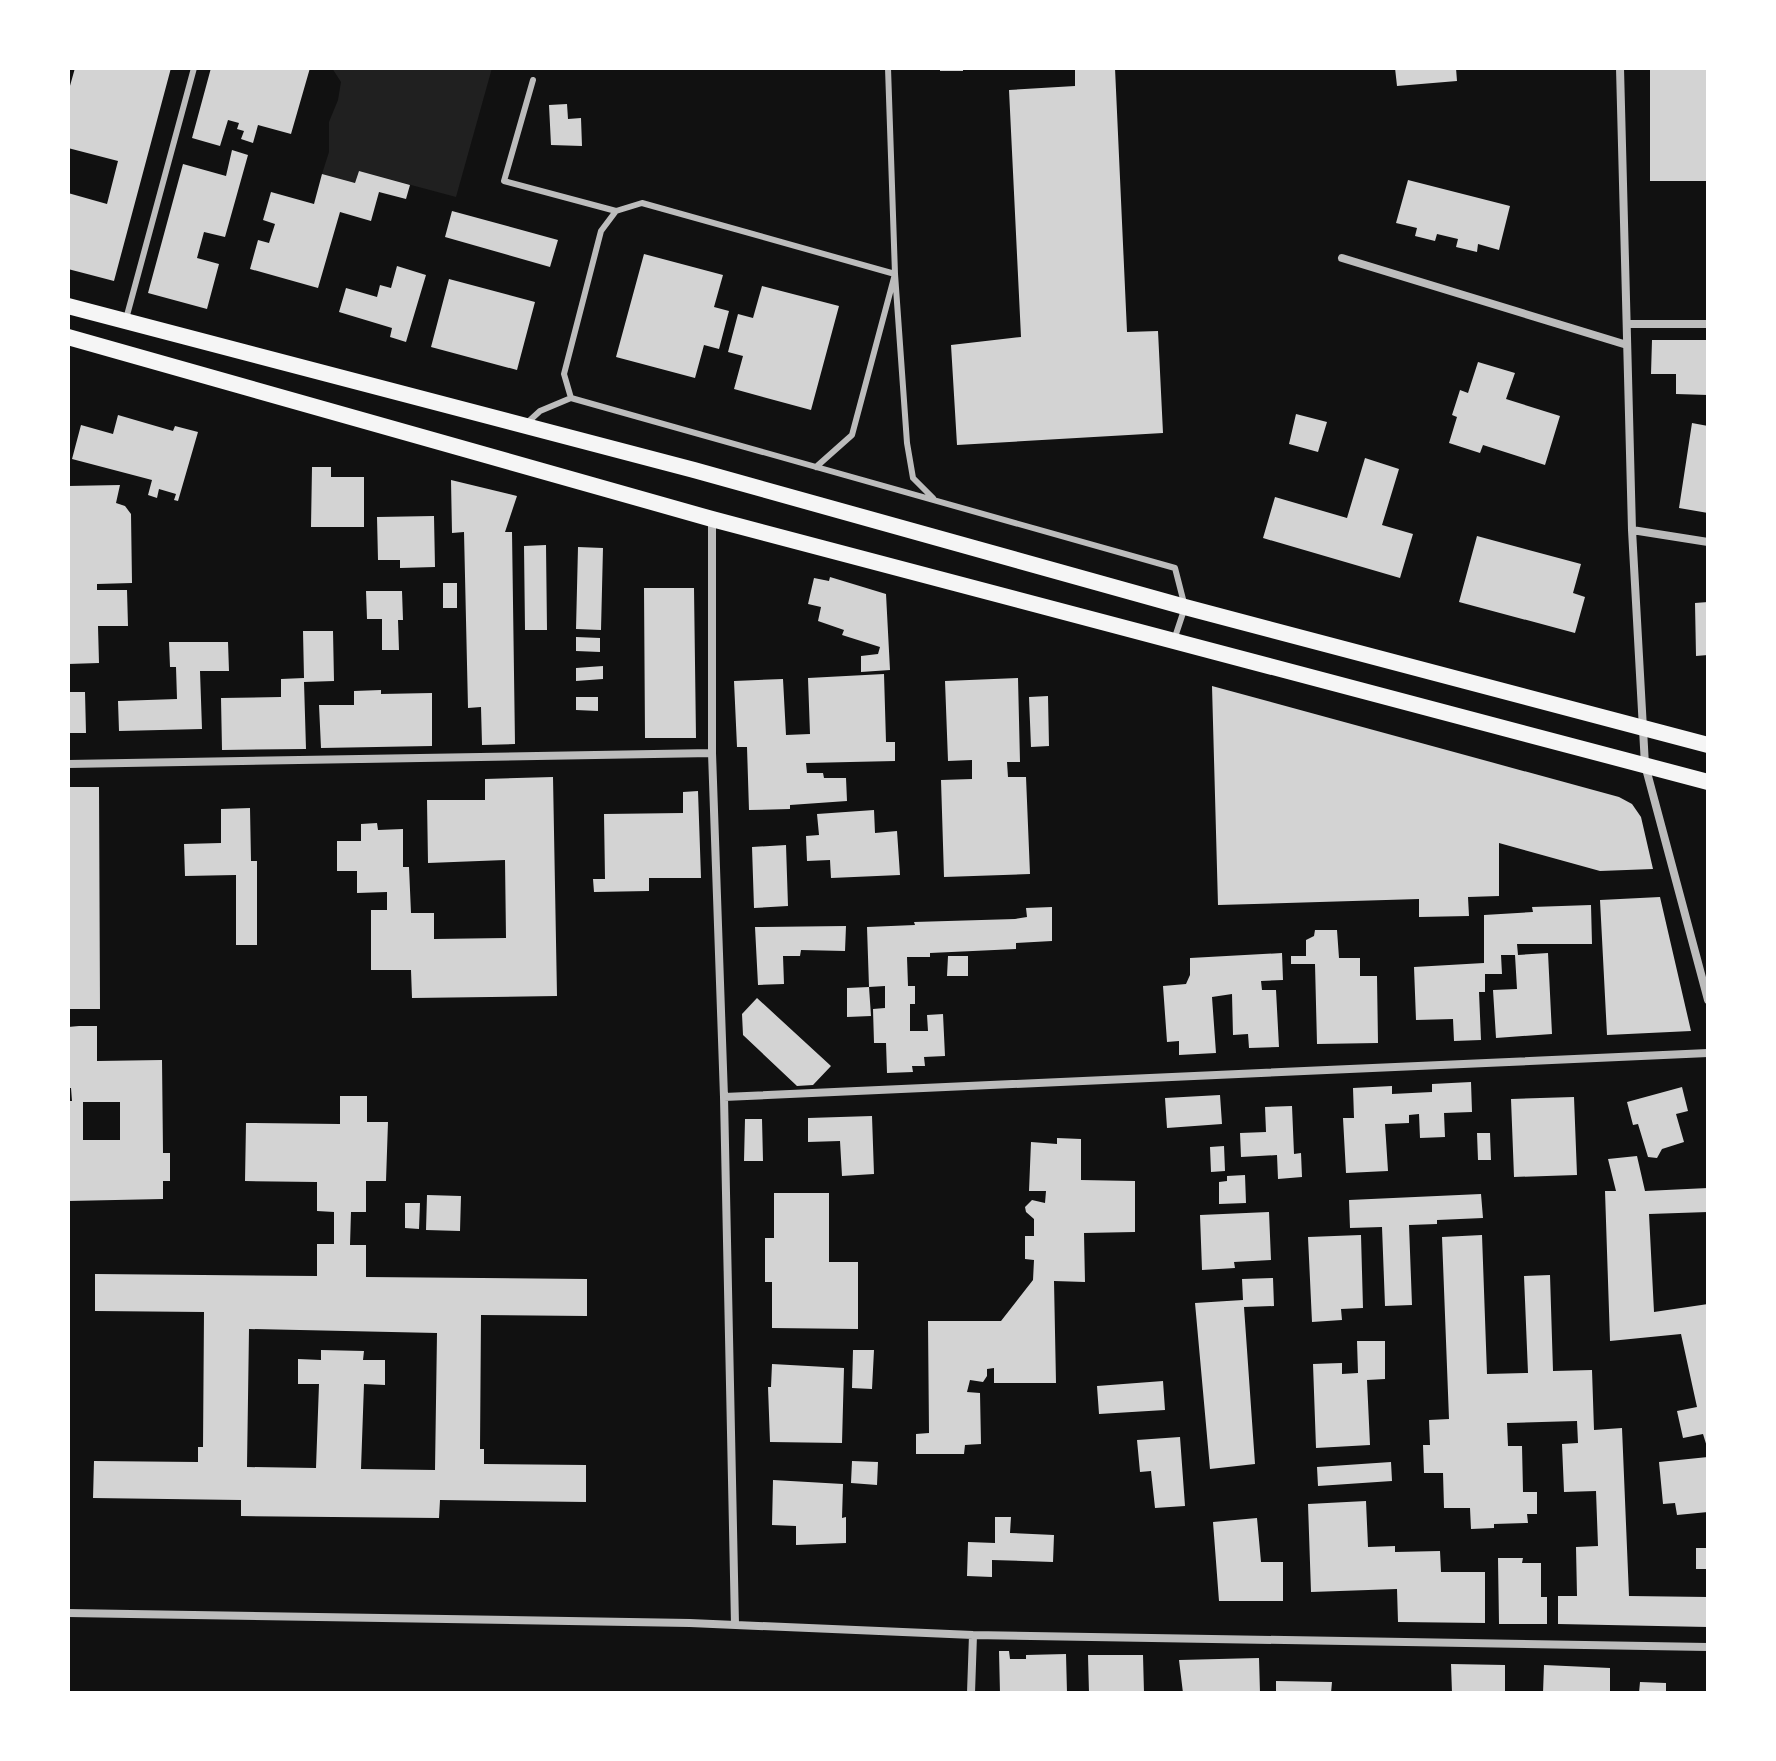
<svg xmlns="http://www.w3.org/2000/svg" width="1776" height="1761" font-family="'Nunito Sans',sans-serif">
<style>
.green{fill:#202020}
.building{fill:#d3d3d3;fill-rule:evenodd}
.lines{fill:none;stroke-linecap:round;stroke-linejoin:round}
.service{stroke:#bcbcbc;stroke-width:6}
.minor{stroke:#bcbcbc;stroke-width:8}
.secondary{stroke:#f5f5f5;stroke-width:16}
</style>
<rect width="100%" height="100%" fill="#111"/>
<path class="green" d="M332,68H492L456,197L359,171L355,183L322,174L329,152V122L338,100L341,82Z"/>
<path class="building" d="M75,68H171L114,281L68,269V193L107,204L118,161L68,148V93Z
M211,68H310L291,134L258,125L253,143L241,139L244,131L237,129L239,123L228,120L220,146L192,138Z
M940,68H963V71H940Z
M1075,68H1115L1127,332L1158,331L1163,433L957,445L951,345L1021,337L1009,90L1075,86Z
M1395,68H1456L1457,81L1397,86Z
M1650,68H1708V181H1650Z
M567,104L568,119L581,118L582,146L551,145L549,105Z
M232,150L248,155L225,237L204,232L197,258L219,264L207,309L148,293L183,164L226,176Z
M359,171L410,185L406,199L379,192L371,221L340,212L318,288L250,269L258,240L269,243L275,224L263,220L271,192L314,204L322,174L355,183Z
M1408,180L1510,206L1499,250L1478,244L1477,252L1456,247L1458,239L1437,234L1435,241L1415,236L1417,228L1396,223Z
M452,211L558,240L550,267L445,237Z
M644,254L723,275L714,307L729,311L719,349L704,345L695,378L616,357Z
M397,266L426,275L406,342L390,337L392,328L339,312L346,288L377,297L380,285L391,288Z
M449,279L535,302L517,370L431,347Z
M762,286L839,306L811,410L734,389L743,356L728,352L738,314L753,318Z
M1652,340H1708V395L1676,394V374H1651Z
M1478,362L1515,373L1506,399L1560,416L1545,465L1483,445L1480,453L1449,443L1457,417L1452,415L1460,390L1468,393Z
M1296,414L1327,422L1318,452L1289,444Z
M118,415L173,431L175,426L198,432L178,501L174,500L176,494L159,489L157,498L148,495L152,480L72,459L81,425L113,434Z
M1692,423L1708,426V513L1679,508Z
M1365,458L1399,469L1382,525L1413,534L1400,578L1263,538L1275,497L1347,518Z
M312,467H331V477H364V527H311Z
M451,480L517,496L505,532H512L515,744L482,745L481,707L468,708L464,532L452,533Z
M120,485L116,503L125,506L131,514L132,583L97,584V590H127L128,626H98L99,663L68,664V486Z
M434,516L435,567L400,568V560H378L377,517Z
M1477,536L1581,564L1573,593L1585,597L1575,633L1459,602Z
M546,545L547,630H525L524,546Z
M578,547L603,548L601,630L576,629Z
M830,577L886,594L890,670L861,672V656L878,654L880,647L842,635L844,630L818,621L821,607L808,604L814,578L829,581Z
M443,583H457V608H443Z
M644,588H694L696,738H645Z
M366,591H402L403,620H398L399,650H382V619H367Z
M1708,602V655L1696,656L1695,603Z
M303,631H333L334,681L304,682L306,749L222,750L221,698L281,697V679L304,678Z
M576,637L600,638V652L576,651Z
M169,642H228L229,671H200L202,729L119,731L118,701L177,699L176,667H170Z
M603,666V679L576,681V668Z
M884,674L886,742H895V761L806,763L807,773H823L824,778H846L847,801L790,805V809L749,810L747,747H737L734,681L783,679L786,735L810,734L808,678Z
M1018,678L1020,762H1007L1008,777H1026L1030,874L944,877L941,780L972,779V760L948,761L945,681Z
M1212,686L1619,797L1632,804L1641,817L1653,869L1600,871L1499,843V896L1468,897L1469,916L1419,917V899L1218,905Z
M381,690V694L432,693V746L321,748L319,705H354V691Z
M68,692H85L86,733H68Z
M1048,696L1049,746L1031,747L1029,697Z
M576,697H598V711L576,710Z
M553,777L557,996L412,998L411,970H371V910H387V892L357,893V871H337V841H361V824L377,823L378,830L403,829V867H409L411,913H434V939L506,938L505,860L428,863L427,800H485V779Z
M68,787H99L100,1009H68Z
M698,791L701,878H649V891L594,892L593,879H605L604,814L683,813V792Z
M250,808L251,861H257V945H236V875L185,876L184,844L221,843V809Z
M874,810L875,833L897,831L900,875L831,878L830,860L807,861L806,836L819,835L817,814Z
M786,845L788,906L754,908L752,847Z
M1660,897L1691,1031L1607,1035L1600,900Z
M1591,905L1592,944H1517L1518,955L1548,953L1552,1034L1496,1038L1493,990L1517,989L1515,955H1501L1502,974H1485V992H1479L1481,1040L1454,1041L1453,1019L1416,1020L1414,967L1484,963V915L1533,912L1532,907Z
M1052,907V941L1016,943V949L930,953V957H907L908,986H915V1004H910V1031H928L927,1015L943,1014L945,1056L924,1057L925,1066H912L913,1072L887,1073L886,1043H874L873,1009L885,1008V986L869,987L867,927L915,925L914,922L1015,919L1027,917L1026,908Z
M846,926L845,951L801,950L800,956H783L784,984L758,985L755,927Z
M1315,930H1337L1339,958H1360V976H1377L1378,1043L1317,1044L1315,964H1291V956H1306V940L1314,936Z
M1282,953L1283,980L1261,981L1262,990H1276L1279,1047L1249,1048L1248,1034L1233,1035L1232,994L1212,997L1216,1053L1179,1055V1041L1167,1042L1163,986L1186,984L1190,975V958Z
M948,956H968V976H947Z
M869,987L871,1016L847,1017V988Z
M757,998L831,1066L813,1085L797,1086L743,1035L742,1014Z
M79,1026H97V1061L162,1060L163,1153H170V1181H163V1199L68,1201V1101H72L71,1088H68V1027ZM83,1102H120V1140H83Z
M1471,1082L1472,1112L1444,1113L1445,1137L1420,1138L1419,1114L1409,1115V1123L1385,1124L1388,1171L1346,1173L1343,1118H1354L1353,1088L1392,1086V1094L1432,1092V1084Z
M1682,1087L1688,1111L1676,1114L1684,1142L1662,1149L1657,1158L1648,1157L1638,1124L1633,1125L1627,1102Z
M1220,1095L1222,1124L1167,1128L1165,1098Z
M340,1096H367V1122H388L386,1181H366V1212H351L350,1245H366V1277L587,1279V1316L481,1315L480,1449H484V1464L586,1465V1502L440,1500L439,1518L241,1516V1500L93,1498L94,1461L198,1462V1447H203L204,1312L95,1311V1274L317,1276V1244H334V1212L317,1211V1182L245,1181L246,1123L340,1124ZM249,1329L437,1333L435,1470L361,1469L364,1384L385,1385V1360H363L364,1351L321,1350V1360L298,1359V1384H319L316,1468L247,1467Z
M1574,1097L1577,1175L1514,1177L1511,1099Z
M1292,1106L1294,1154L1301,1153L1302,1177L1278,1179L1277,1155L1241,1157L1240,1133L1266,1132L1265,1107Z
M872,1116L874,1174L842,1176L840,1141L808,1142V1118Z
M745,1119H762L763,1161H744Z
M1477,1133H1490L1491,1160H1478Z
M1057,1138L1081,1139V1180L1135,1181V1232L1084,1233L1085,1282L1054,1281L1056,1383H994V1368L987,1369V1376L983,1382L970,1380L967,1392L980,1393L981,1444L965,1445L964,1454H916V1434L929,1433L928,1321H1001L1033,1280L1034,1260L1025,1259V1236H1034V1219L1026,1212L1025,1207L1032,1200L1045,1203L1046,1191H1029L1031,1142L1057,1144Z
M1224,1146L1225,1171L1211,1172L1210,1147Z
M1637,1156L1645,1191L1708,1188V1212L1649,1214L1654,1312L1708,1304V1450L1703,1434L1683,1438L1677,1411L1697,1407L1681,1334L1610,1341L1605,1191H1616L1608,1159Z
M1245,1175L1246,1203L1219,1204V1182L1227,1181V1176Z
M774,1193H829V1262H858V1329L772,1328V1282H765V1238H774Z
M1481,1194L1483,1218L1437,1220V1224L1409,1225L1412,1305L1385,1306L1382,1227L1350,1228L1349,1200Z
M427,1195L461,1196L460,1231L426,1230Z
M405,1203H420L419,1229L405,1228Z
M1269,1212L1271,1260L1234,1262L1235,1268L1202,1270L1200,1215Z
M1361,1235L1363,1308L1341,1309L1342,1320L1312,1322L1308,1237Z
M1482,1235L1487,1374L1528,1373L1524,1276L1550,1275L1553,1371L1592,1370L1594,1430L1622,1428L1629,1596L1708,1597V1627L1558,1624V1596H1577L1576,1547L1598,1546L1596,1491L1564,1492L1562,1444L1578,1443L1577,1421L1507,1423L1508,1446H1522L1523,1492H1537V1514H1527L1528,1523L1494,1524V1528L1471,1529L1470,1508H1444L1443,1473H1424L1423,1445H1430L1429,1420L1449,1419L1442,1237Z
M1273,1278L1274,1306L1244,1307L1255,1464L1210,1469L1195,1303L1243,1300L1242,1279Z
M1357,1341H1385V1379L1367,1380L1370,1445L1316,1448L1313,1364L1342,1363V1374L1358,1373Z
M853,1350H874L872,1389L852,1388Z
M772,1364L844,1368L842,1443L770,1442L768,1387H771Z
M1163,1381L1165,1410L1099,1414L1097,1386Z
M1180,1437L1185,1506L1155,1508L1151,1471L1140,1472L1137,1440Z
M1708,1457V1512L1677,1515L1675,1503L1663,1504L1659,1462Z
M852,1461L878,1462L877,1485L851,1483Z
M1391,1462L1392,1481L1318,1486L1317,1467Z
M773,1480L843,1484L842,1518L846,1517V1543L796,1545V1526L772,1525Z
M1366,1501L1368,1547L1395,1546V1552L1440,1551L1441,1572H1485V1623L1398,1622L1397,1589L1311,1592L1308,1504Z
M995,1517H1011L1010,1533L1054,1535L1053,1562L992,1560V1577L967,1576L968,1542L995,1543Z
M1257,1518L1261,1562H1283V1601H1219L1213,1522Z
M1696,1548H1708V1569H1696Z
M1498,1558H1523L1522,1563H1541V1597H1547V1624H1499Z
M999,1651H1009L1010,1659H1026V1655L1066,1654L1067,1693H1000Z
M1088,1655H1143L1144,1693H1089Z
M1259,1658L1260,1693H1183L1179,1660Z
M1451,1664L1505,1665V1693H1452Z
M1544,1665L1610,1668V1693H1543Z
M1276,1681L1332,1682L1331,1693H1276Z
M1640,1682L1666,1683V1693H1639Z"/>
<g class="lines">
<path class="service" d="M888,68L895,274L907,443L913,478L933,498
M533,80L504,181L616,211
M126,319L194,68
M571,398L564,374L601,231L616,211L642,203L895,274L852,435L816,467
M528,422L540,411L571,398L1175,568L1185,607L1174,640"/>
<path class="minor" d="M1620,68L1632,530L1645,765L1708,1000
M1342,258L1627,345
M1627,324H1708
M712,519V753L724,1097L735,1624
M1632,530L1708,542
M68,764L712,753
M724,1097L1708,1053
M68,1613L690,1623L973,1635L1708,1647
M971,1693L973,1635"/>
<path class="secondary" d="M68,306L694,470L1185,607L1708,745
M68,337L712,519L1708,782"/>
</g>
<rect width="1776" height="1761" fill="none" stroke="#ffffff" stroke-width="140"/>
</svg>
